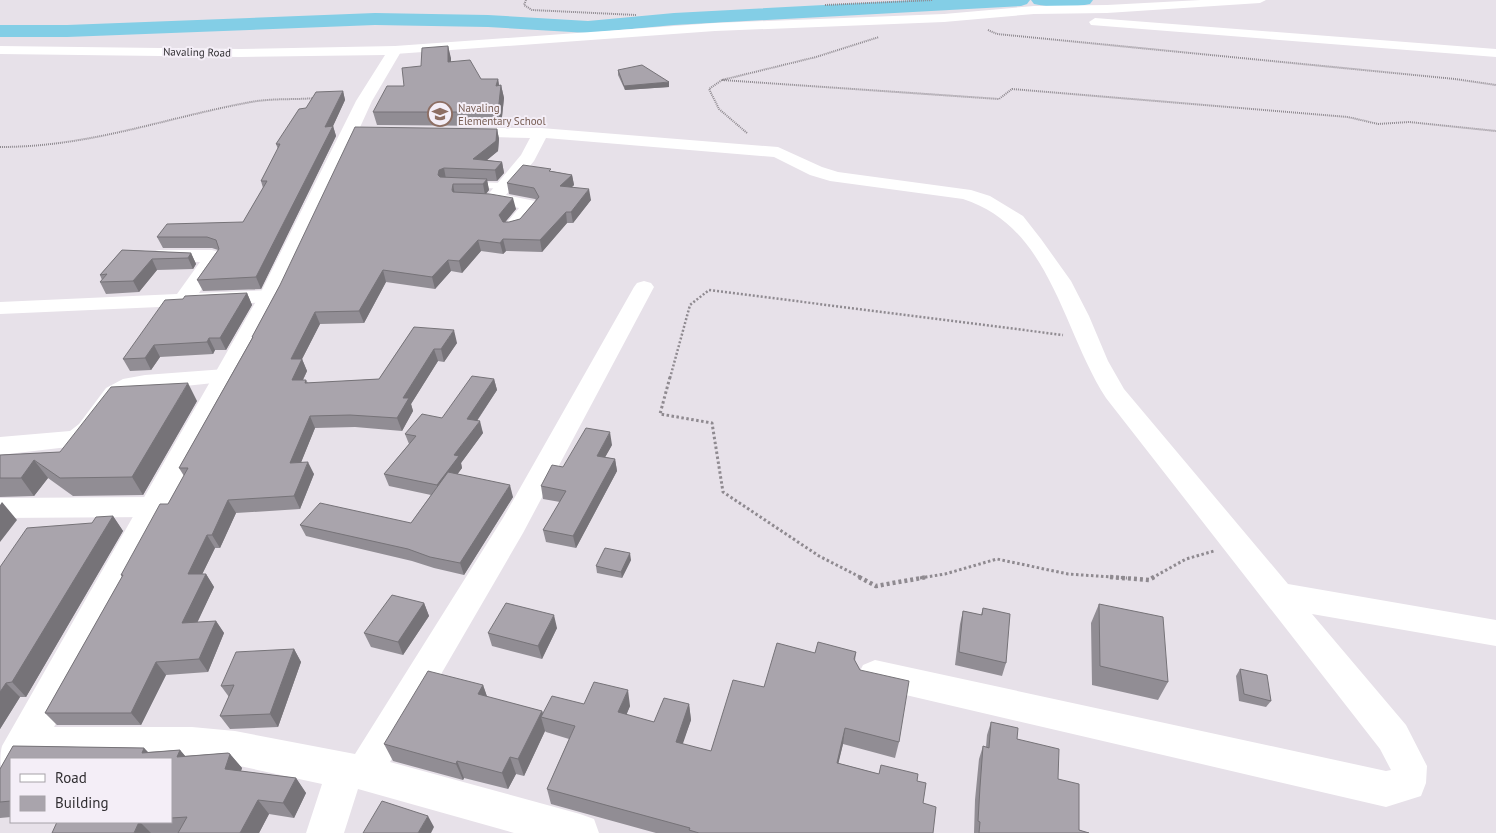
<svg xmlns="http://www.w3.org/2000/svg" width="1496" height="833" font-family="'PT Sans',sans-serif">
<style>
.lines{fill:none;stroke-linecap:round;stroke-linejoin:round}
.river{fill:#83cee6;fill-rule:evenodd}
.path-far3{stroke:#8f8a90;stroke-width:2;stroke-dasharray:1 1;stroke-linecap:butt}
.path-far2{stroke:#8f8a90;stroke-width:2.5;stroke-dasharray:2 2;stroke-linecap:butt}
.path-far1{stroke:#8f8a90;stroke-width:3;stroke-dasharray:2.5 2.5;stroke-linecap:butt}
.path{stroke:#8f8a90;stroke-width:4.5;stroke-dasharray:3 3;stroke-linecap:butt}
.service{fill:#fff;fill-rule:evenodd}
.minor{fill:#fff;fill-rule:evenodd}
.tertiary{fill:#fff;fill-rule:evenodd}
.wall{fill:#918d94}
.shaded-wall{fill:#767378}
.building{fill:#a9a4ac;stroke:#767378}
.labels{text-anchor:middle;dominant-baseline:central;stroke-width:4;stroke-linejoin:round;paint-order:stroke}
.far-street-label{font-size:11px;fill:#312f32;stroke:#f4eef7}
.far-education-label{font-size:11px;fill:#785e54;stroke:#f4eef7;text-anchor:start}
</style>
<rect width="100%" height="100%" fill="#e7e1e9"/>
<g class="lines">
<path class="river" d="M919,0H1030L1027,4L1021,6L674,25L588,33L488,27L375,25L67,37H0V25H67L375,13L488,15L588,21L674,13Z
M1031,0H1093L1090,4C1072,8 1052,8 1034,4Z"/>
<path class="path-far3" d="M526,0L524,5L532,10L636,15
M825,5L933,0
M988,30L997,34L1455,79L1496,85
M722,80L999,99L1012,89L1348,117L1378,124L1409,122L1496,131
M747,133L719,109L709,89L722,80L816,57L879,37
M0,147C90,147 164,118 251,102C273,98 294,100 316,98"/>
<path class="path-far2" d="M670,378L690,305L709,290L1063,335"/>
<path class="path-far1" d="M670,377L660,414L712,423L723,492L819,556L862,578
M920,578L945,574L997,559L1068,574L1127,578
M1152,578L1186,559L1214,551"/>
<path class="path" d="M859,577L876,586L927,577
M1110,577L1149,580L1154,577"/>
<path class="service" d="M471,182L504,183L508,186L504,189L468,187L467,185Z"/>
<path class="minor" d="M1201,0H1266L1260,3L1107,13L1034,14L944,22L715,31L395,54L388,50L395,46L715,23L944,14L1034,6L1107,5Z
M1095,18L1496,49V57L1091,25L1089,22Z
M464,128H541L778,147L822,167L838,172L971,190L990,196L1023,216L1041,239L1071,281L1089,316L1108,361L1124,389L1288,584L1496,620V646L1312,614L1406,725L1427,766L1426,783L1421,796L1386,807L863,685L858,675L863,665L875,660L1386,771L1391,770L1380,749L1106,398C1062,330 1051,227 963,199L830,181L810,175L774,157L546,138L534,161L506,195L535,201L539,207C531,219 521,235 505,231L503,227L519,208L488,202L485,198L521,155L530,138L458,136L456,133L458,130Z
M159,250H212L219,252L222,259L199,293L271,290L278,292L282,296L278,300L271,302L0,314V302L177,294L200,262L152,260L149,256L152,252Z
M644,281L651,283L654,287L523,533L390,762L580,814L594,819L599,833H514L358,789L344,833H306L322,784L235,765L192,761L20,759L11,756L6,744L11,732L24,727H192L235,731L355,754L503,518L634,287L637,283Z
M225,369L233,371L237,376L233,381L137,391L124,398L97,436L85,445L0,455V437L70,431L79,424L106,388L123,379L145,375Z
M154,497L164,500L168,507L164,514L154,517L0,518V498Z"/>
<path class="tertiary" d="M0,46L240,49L395,46L400,47L402,50L372,101L283,296L37,759H11V776L2,772C0,765 0,753 2,746L259,296L356,101L385,55L240,57L0,54Z"/>
</g>
<path class="wall" d="M448,46L451,62L481,79H498L499,85H501L504,98L501,126L377,125L373,112L404,86L421,66Z
M618,70L669,87L625,90L618,75Z
M343,91L345,100L333,126L336,136L261,289L203,291L197,280L218,250L212,248H163L157,237L243,222L263,188L261,181L278,149L276,144L306,108Z
M497,129L499,139L498,151L487,160L502,162L504,173L497,181H487L489,190L486,194L516,209L505,222H509L520,219L536,200L535,199L509,194L507,183L551,171L572,175L574,185L572,187L591,200L573,223H567L542,252L506,251L503,254L481,251L462,273L451,271L435,289L386,282L364,323L320,324L302,359L307,371L303,380H306L308,383L379,379L414,327L457,343L444,362L438,361L411,404L413,411L402,431L355,427L315,428L301,462L314,474L300,509L236,513L220,548H215L202,574H206L214,587L197,622L216,621L224,633L208,672L166,675L141,725H57L45,713L122,577L121,575L168,504L184,476L179,468L252,338V337L280,285Z
M122,250L191,253L196,264L193,269L157,270L139,292L106,294L100,282L102,280L100,275Z
M247,293L252,305L226,350H215L213,354L160,357L151,370L130,371L123,359L183,299Z
M494,379L497,390L477,421L483,433L461,463L462,468L457,474L513,497L464,575L434,568L412,561L306,536L300,525L411,523L431,495L389,486L384,474L409,444L405,434L442,418Z
M197,401L143,495L73,496L48,478L34,496L0,497V455L60,452Z
M612,445L605,457L615,459L617,471L576,548L546,542L543,530L560,502L543,499L541,486L563,467Z
M113,516L123,531L26,697H20L0,729V567L92,523Z
M631,560L622,578L597,573L596,566Z
M424,603L429,616L403,655L371,647L364,633Z
M1099,604L1168,682L1158,700L1092,685L1091,623Z
M983,608L1006,663L1002,676L955,665L960,624L963,611L981,615Z
M557,628L542,659L492,646L488,633Z
M294,649L301,662L278,727L230,729L220,716L229,697L221,686Z
M856,652L855,661L899,742L895,758L843,744L838,763L879,774L917,781L923,803L933,833H656L551,804L547,789L569,739L546,732L545,731L524,776L516,774L508,789L464,778L463,780L393,761L384,744L483,685L487,697L542,711L543,713L584,704L630,706L626,715L654,722L689,704L691,720L682,744L711,751L764,687L815,653Z
M1240,669L1271,701L1266,707L1239,701L1236,676Z
M991,722L1017,739L1058,779L1079,830L1089,833H974L975,800L979,759L983,746L986,747L987,735Z
M13,746L144,748L148,752L180,750L185,756L228,753L230,754L242,768L241,771L296,778L306,793L294,818L269,814L259,833H52L57,822H171V759H11V817L0,818V769Z"/>
<path class="shaded-wall" d="M448,46L451,58V75L448,62Z
M498,79L500,92L501,85L504,98L501,126L498,112L496,86Z
M669,82V87L625,90L624,86Z
M343,91L345,100L328,137L325,127Z
M333,126L336,136L261,289L256,277Z
M497,129L499,139L498,151L476,169L473,159Z
M502,162L504,173L497,181L495,170Z
M444,168L446,179L441,186L438,175L439,170Z
M572,175L574,185L561,197L560,186Z
M487,179L489,190L485,195L483,184Z
M453,184L455,195L452,190Z
M589,189L591,200L573,223L571,212Z
M513,198L516,209L502,226L499,215Z
M566,212L567,223L542,252L540,240Z
M503,239L506,251L503,254L500,243Z
M478,240L481,251L462,273L459,261Z
M191,253L196,264L193,269L188,258Z
M152,259L157,270L139,292L133,281Z
M448,260L451,271L435,289L432,277Z
M383,270L386,282L364,323L359,311Z
M247,293L252,305L226,350L220,338Z
M315,312L320,324L302,359L307,371L297,392L292,380L291,359Z
M454,330L457,343L444,362L441,349Z
M209,338L215,350L213,354L207,342Z
M154,345L160,357L151,370L145,358Z
M434,349L438,361L411,404L413,411L402,431L397,418L403,398Z
M494,379L497,390L470,431L467,419Z
M188,383L197,401L143,495L132,477Z
M310,416L315,428L296,475L290,463Z
M480,421L483,433L461,463L462,468L441,497L437,485L454,455Z
M610,432L612,445L599,468L597,456Z
M615,459L617,471L576,548L573,536Z
M34,460L48,478L34,496L21,478Z
M308,462L314,474L300,509L294,496Z
M510,485L513,497L464,575L460,563Z
M228,500L236,513L220,548L212,535Z
M2,502L17,520L0,542V505Z
M113,516L123,531L26,697L12,682Z
M207,535L215,548L196,587L188,574Z
M630,553L631,560L622,578L621,572Z
M206,574L214,587L191,636L182,623Z
M424,603L429,616L403,655L398,642Z
M554,615L557,628L542,659L538,646Z
M216,621L224,633L208,672L199,659Z
M294,649L301,662L278,727L270,714Z
M156,662L166,675L141,725L131,713Z
M6,683L20,697L0,729V692Z
M483,685L489,702L478,694Z
M628,690L630,706L621,728L618,712Z
M689,704L691,720L678,758L676,742Z
M542,711L544,718L541,717L545,731L524,776L518,759Z
M845,728L843,744L835,778L837,763Z
M144,748L154,759L142,753Z
M180,750L192,764L177,757Z
M230,754L242,768L236,784L225,769Z
M510,757L516,774L508,789L502,773Z
M457,761L464,778L463,780L456,764Z
M296,778L306,793L294,818L283,803Z
M258,800L269,814L259,833H240Z
M428,816L434,827L431,833H418Z
M139,822H140L151,833H134Z"/>
<path class="building" d="M448,46V62L470,60L481,79H498L496,86L501,85L498,112H373L387,86H404L402,68L421,66L422,48Z
M642,65L669,82L624,86L618,70Z
M343,91L325,127L333,126L256,277L197,280L219,249L216,240L207,237H157L167,224L243,222L267,181H261L280,144H276L299,109L306,108L316,92Z
M355,127L497,129L496,141L473,159L502,162L495,170L444,168L439,170L438,175L440,177L487,179L483,184H453L452,190L453,192L490,194L513,198L499,215L503,222H509L520,219L539,197L534,188L507,183L523,165L551,169L549,171L572,175L560,186L589,189L571,212H566L540,240L503,239L500,243L478,240L459,261L448,260L432,277L383,270L359,311L315,312L291,359H302L292,380H306L305,383L379,379L414,327L454,330L441,349H434L403,398H409L397,418L350,415L310,416L290,463L308,462L294,496L228,500L212,535H207L188,574H206L182,623L216,621L199,659L156,662L131,713H45L123,575H121L160,504H168L188,468H179L253,337H252L280,285Z
M122,250L191,253L188,258L152,259L133,281L100,282L107,274L100,275Z
M247,293L220,338H209L207,342L154,345L145,358L123,359L165,300L183,299L185,296Z
M472,376L494,379L467,419L480,421L454,455L459,456L437,485L384,474L416,436L405,434L422,414L442,418Z
M188,383L132,477L60,478L34,460L21,478H0V455L60,452L111,387Z
M586,428L610,432L597,456L615,459L573,536L543,530L566,491L541,486L552,465L563,467Z
M448,472L510,485L460,563L430,557L408,549L300,525L320,503L411,523Z
M113,516L12,682L6,683L0,692V567L27,528L92,523L96,517Z
M605,548L630,553L621,572L596,566Z
M392,595L424,603L398,642L364,633Z
M506,603L554,615L538,646L488,633Z
M1099,604L1163,617L1168,682L1100,666Z
M983,608L1010,614L1006,663L959,652L963,611L982,615Z
M818,642L856,652L854,659L860,670L909,681L899,742L845,728L837,763L879,774L881,765L918,774L917,781L926,783L923,803L936,807L933,833H699L689,830L690,828L547,789L575,726L541,717L552,696L584,704L594,682L628,690L618,712L654,722L664,698L689,704L676,742L711,751L733,680L764,687L777,643L815,653Z
M294,649L270,714L220,716L234,685L221,686L236,652Z
M1240,669L1267,675L1271,701L1244,694Z
M428,671L483,685L478,694L542,711L518,759L510,757L502,773L457,761L456,764L384,744Z
M991,722L1018,728L1017,739L1059,749L1058,779L1079,784V830L1089,833H979L980,822L978,821L980,787L983,746L989,748Z
M13,746L144,748L142,753L180,750L177,757L228,753L230,754L225,769L296,778L283,803L258,800L240,833H178L187,817L171,818V759H11V801L0,802V769Z
M382,801L428,816L418,833H363Z
M57,822H139L134,833H52Z"/>
<defs>
<symbol id="school-ring" viewBox="-11 -11 22 22"><circle r="9.5" fill="#f4eef7" stroke="#8d6e63" stroke-width="1.5"/><path d="M0-5L7-2L0 1L-7-2ZM-4 1L0 2.5L4 1V4Q0 6-4 4Z" fill="#8d6e63"/></symbol>
</defs>
<g fill-rule="evenodd">
<use href="#school-ring" x="426" y="100" width="28" height="28"/>
</g>
<g class="labels">
<g class="far-street-label">
<text transform="translate(197 52) rotate(1)">Navaling Road</text>
</g>
<g class="far-education-label">
<text x="458" y="108">Navaling<tspan x="458" dy="13">Elementary School</tspan></text>
</g>
</g>
<rect x="10" y="758" width="162" height="65" fill="#f4eef7" stroke="#a6a2a8"/>
<rect x="20" y="774" width="25" height="8" fill="#ffffff" stroke="#a6a2a8"/>
<text x="55" y="783" font-size="15" fill="#312f32">Road</text>
<rect x="20" y="796" width="25" height="15" fill="#a9a4ac" stroke="#a6a2a8"/>
<text x="55" y="808" font-size="15" fill="#312f32">Building</text>
</svg>
